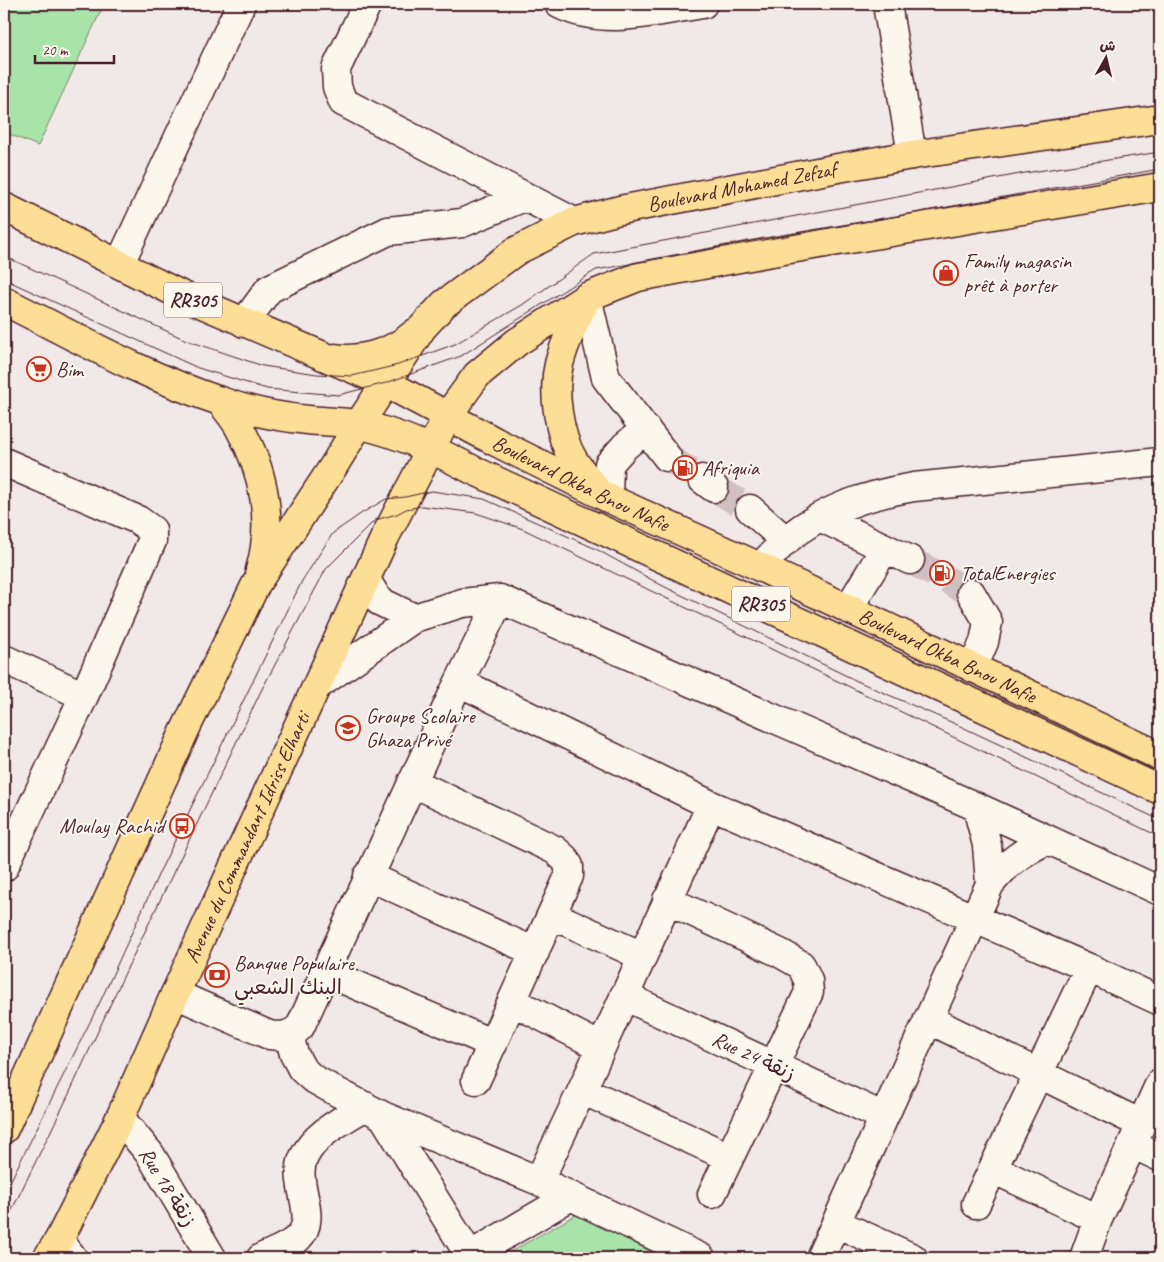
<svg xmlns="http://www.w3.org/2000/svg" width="1164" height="1262" font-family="Caveat,'Playpen Sans Arabic',sans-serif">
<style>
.green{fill:#a8e4aa;stroke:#79826a}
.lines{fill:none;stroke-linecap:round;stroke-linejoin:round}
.minor-tunnel{stroke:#d0c0c2;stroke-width:28;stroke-dasharray:28 14;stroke-linecap:butt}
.minor-casing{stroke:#4a1f2b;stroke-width:31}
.major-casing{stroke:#4a1f2b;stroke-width:31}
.minor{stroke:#fbf7ec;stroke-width:28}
.major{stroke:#fdde96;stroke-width:28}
.tram{stroke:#4a1f2b;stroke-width:1}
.labels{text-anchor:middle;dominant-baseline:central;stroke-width:4;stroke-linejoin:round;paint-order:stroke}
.shield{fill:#fbf7ec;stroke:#7f6065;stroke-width:1}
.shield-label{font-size:20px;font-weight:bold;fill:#4a1f2b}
.street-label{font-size:21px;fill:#4a1f2b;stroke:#fbf7ec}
.poi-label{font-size:21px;fill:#4a1f2b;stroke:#fbf7ec;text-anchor:start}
</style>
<rect width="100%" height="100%" fill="#f1e8e8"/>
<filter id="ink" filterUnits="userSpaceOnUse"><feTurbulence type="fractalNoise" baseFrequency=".02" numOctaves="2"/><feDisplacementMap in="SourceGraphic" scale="10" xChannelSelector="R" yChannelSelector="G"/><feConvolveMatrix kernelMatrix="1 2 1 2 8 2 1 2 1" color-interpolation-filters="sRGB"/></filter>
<g filter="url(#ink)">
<path class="green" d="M4,4H104L38,146L4,132Z
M577,1214L664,1258H500Z"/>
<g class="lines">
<path class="minor-tunnel" d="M667,457L702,479
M714,488L750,509
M910,560L971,593"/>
<defs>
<path id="minor" d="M367,4L336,69L337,87L343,102L574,222
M559,4C604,27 656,11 703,4
M887,4L912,155
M120,263L241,4
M587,297L606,378L667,457
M244,323L269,289L388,231L462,223L524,197
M4,462L138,520L152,530V541L84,696L4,867
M702,479L714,488
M608,498L609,464L625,446L646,429
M750,509L786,541
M820,517L910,560
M760,567C768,559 776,550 784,542C821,509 867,495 914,487L1160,462
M366,580L379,601L414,618
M971,593L988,622L984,642L973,668
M848,609L885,548
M4,659L84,696
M459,682L711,805L1089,968L1160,1001
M318,685L414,618L462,603L500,599L977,807L1160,891
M412,782L555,850L565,859L569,866V876L476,1080
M977,807L987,845L990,884
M368,876L535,952
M667,900L780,953L801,965L808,980L809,992L712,1194
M552,915L642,956
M326,972L493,1044
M175,994L269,1035C282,1037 290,1036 300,1027L453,694L500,599
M624,996L884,1117
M512,1001L601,1047
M928,1019L1141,1124
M289,1035L294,1054L302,1069L312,1078L337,1092L383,1116L539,1181L701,1258
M582,1090L729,1157
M383,1116L470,1256
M120,1118L150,1154L212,1258
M1132,1144L1160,1157
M993,1169L1098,1219
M539,1181L582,1090L711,805
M976,1204L1089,968
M836,1223L913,1258
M59,1240L73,1258
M261,1258C272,1253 290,1246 298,1238C320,1217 291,1182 304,1157C315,1133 344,1120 365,1106
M466,1258L571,1196
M820,1258L990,884C1007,863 1023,851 1048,840
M1084,1258L1098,1219L1160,1083"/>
<g id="major">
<path id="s1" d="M4,207L179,294L386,383L496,442L608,498L760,567L1160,756"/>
<path d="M587,297C576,319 565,341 559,364C552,392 559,437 574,461C580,470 588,479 595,488"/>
<path d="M4,301C74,336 144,376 220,401C248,411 278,417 308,420C325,422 345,421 361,425C401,434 437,451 473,470L1160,790"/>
<path d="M335,358C363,362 394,352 415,333"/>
<path d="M220,401C227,410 235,419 240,429C264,471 274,523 260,570"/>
<path id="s2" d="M4,1129L185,730L256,584L333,467L359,424L422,328L444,304L516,251L574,222L620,210L838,168L912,155L1160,119"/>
<path id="s3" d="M47,1258L59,1240L120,1118L175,994L385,537L448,415L477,375L517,342L587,297L638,277L766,253L1160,187"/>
</g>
</defs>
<use href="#minor" class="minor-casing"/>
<use href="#major" class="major-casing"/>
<use href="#minor" class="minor"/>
<use href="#major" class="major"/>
<path class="tram" d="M4,256L186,340L263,366L317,374L352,376L398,365L455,344L522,305L594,254L1025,173L1160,152
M4,279L198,368L267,389L338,395L386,383L461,356L596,270L1160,169
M4,1194L101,1000L160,871L302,581L333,533L362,513L386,499L405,497L432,491L484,499L594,548L663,586L857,681L960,726L1160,820
M4,1226L69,1094L124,975L261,691L326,569L375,520L397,514L406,509L422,506L476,513L523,529L1160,837"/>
</g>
</g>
<defs>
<symbol id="shop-ring" viewBox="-11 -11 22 22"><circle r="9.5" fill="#fbf7ec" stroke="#c8321e" stroke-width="1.5"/><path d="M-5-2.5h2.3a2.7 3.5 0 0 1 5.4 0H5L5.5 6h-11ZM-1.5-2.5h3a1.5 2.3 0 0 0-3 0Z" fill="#c8321e"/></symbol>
<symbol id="supermarket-ring" viewBox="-11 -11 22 22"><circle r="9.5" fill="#fbf7ec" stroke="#c8321e" stroke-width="1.5"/><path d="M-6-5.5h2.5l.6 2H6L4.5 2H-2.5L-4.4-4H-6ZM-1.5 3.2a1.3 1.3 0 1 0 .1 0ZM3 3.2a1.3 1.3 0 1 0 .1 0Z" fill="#c8321e"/></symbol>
<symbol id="fuel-ring" viewBox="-11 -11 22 22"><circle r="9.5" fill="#fbf7ec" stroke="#c8321e" stroke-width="1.5"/><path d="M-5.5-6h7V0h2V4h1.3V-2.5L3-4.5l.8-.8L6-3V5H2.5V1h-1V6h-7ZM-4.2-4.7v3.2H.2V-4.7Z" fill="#c8321e"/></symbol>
<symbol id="school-ring" viewBox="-11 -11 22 22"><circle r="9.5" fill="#fbf7ec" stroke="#c8321e" stroke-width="1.5"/><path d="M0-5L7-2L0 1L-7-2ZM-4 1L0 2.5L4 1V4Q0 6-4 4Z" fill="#c8321e"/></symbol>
<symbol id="bus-ring" viewBox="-11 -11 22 22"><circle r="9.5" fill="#fbf7ec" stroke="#c8321e" stroke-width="1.5"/><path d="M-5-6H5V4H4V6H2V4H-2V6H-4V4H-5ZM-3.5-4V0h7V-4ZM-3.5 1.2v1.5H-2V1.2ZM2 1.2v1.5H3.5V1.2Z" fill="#c8321e"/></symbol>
<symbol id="bank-ring" viewBox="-11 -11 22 22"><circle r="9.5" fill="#fbf7ec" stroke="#c8321e" stroke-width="1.5"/><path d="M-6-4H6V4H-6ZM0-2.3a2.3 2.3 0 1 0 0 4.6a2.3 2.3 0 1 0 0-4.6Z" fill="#c8321e"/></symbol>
</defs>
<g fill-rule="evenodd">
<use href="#shop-ring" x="932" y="259" width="28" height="28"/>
<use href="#supermarket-ring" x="25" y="355" width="28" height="28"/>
<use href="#fuel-ring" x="671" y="454" width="28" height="28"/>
<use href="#fuel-ring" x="928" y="559" width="28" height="28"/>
<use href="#school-ring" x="334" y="714" width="28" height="28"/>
<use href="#bus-ring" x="168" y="812" width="28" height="28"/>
<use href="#bank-ring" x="203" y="961" width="28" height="28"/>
</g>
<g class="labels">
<g class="shield">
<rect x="164" y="282.5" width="58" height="35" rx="4"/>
<rect x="732" y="586.5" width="58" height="35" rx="4"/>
</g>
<g class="shield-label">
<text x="193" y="300">RR305</text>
<text x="761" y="604">RR305</text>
</g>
<g class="street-label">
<text stroke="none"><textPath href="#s2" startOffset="1264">Boulevard Mohamed Zefzaf</textPath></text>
<text stroke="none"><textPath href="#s1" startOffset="640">Boulevard Okba Bnou Nafie</textPath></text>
<text stroke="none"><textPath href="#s1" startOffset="1045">Boulevard Okba Bnou Nafie</textPath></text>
<text stroke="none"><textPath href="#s3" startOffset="466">Avenue du Commandant Idriss Elharti</textPath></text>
<text transform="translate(754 1056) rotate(25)">Rue 24 زنقة</text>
<text transform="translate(168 1187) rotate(58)">Rue 18 زنقة</text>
</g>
<g class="poi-label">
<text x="964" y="261">Family magasin<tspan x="964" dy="24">prêt à porter</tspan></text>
<text x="56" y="369">Bim</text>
<text x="702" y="468">Afriquia</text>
<text x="960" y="573">TotalEnergies</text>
<text x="366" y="716">Groupe Scolaire<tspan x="366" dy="24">Ghaza Privé</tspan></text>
<text x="164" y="826" text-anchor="end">Moulay Rachid</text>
<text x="234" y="963">Banque Populaire<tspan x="234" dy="24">البنك الشعبي</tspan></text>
</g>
</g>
<rect width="1164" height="1262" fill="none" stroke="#fbf7ec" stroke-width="20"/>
<rect x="10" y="10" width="1144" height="1242" fill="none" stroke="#4a1f2b" stroke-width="2" filter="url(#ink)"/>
<g transform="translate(1106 58) rotate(8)" stroke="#fbf7ec" stroke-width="4" paint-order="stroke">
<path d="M0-4L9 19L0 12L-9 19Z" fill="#4a1f2b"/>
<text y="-8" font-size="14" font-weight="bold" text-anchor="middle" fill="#4a1f2b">ش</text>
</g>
<path d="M35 55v8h79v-8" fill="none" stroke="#4a1f2b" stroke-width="2.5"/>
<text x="42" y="55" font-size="15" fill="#4a1f2b" stroke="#fbf7ec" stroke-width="4" paint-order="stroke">20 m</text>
</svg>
